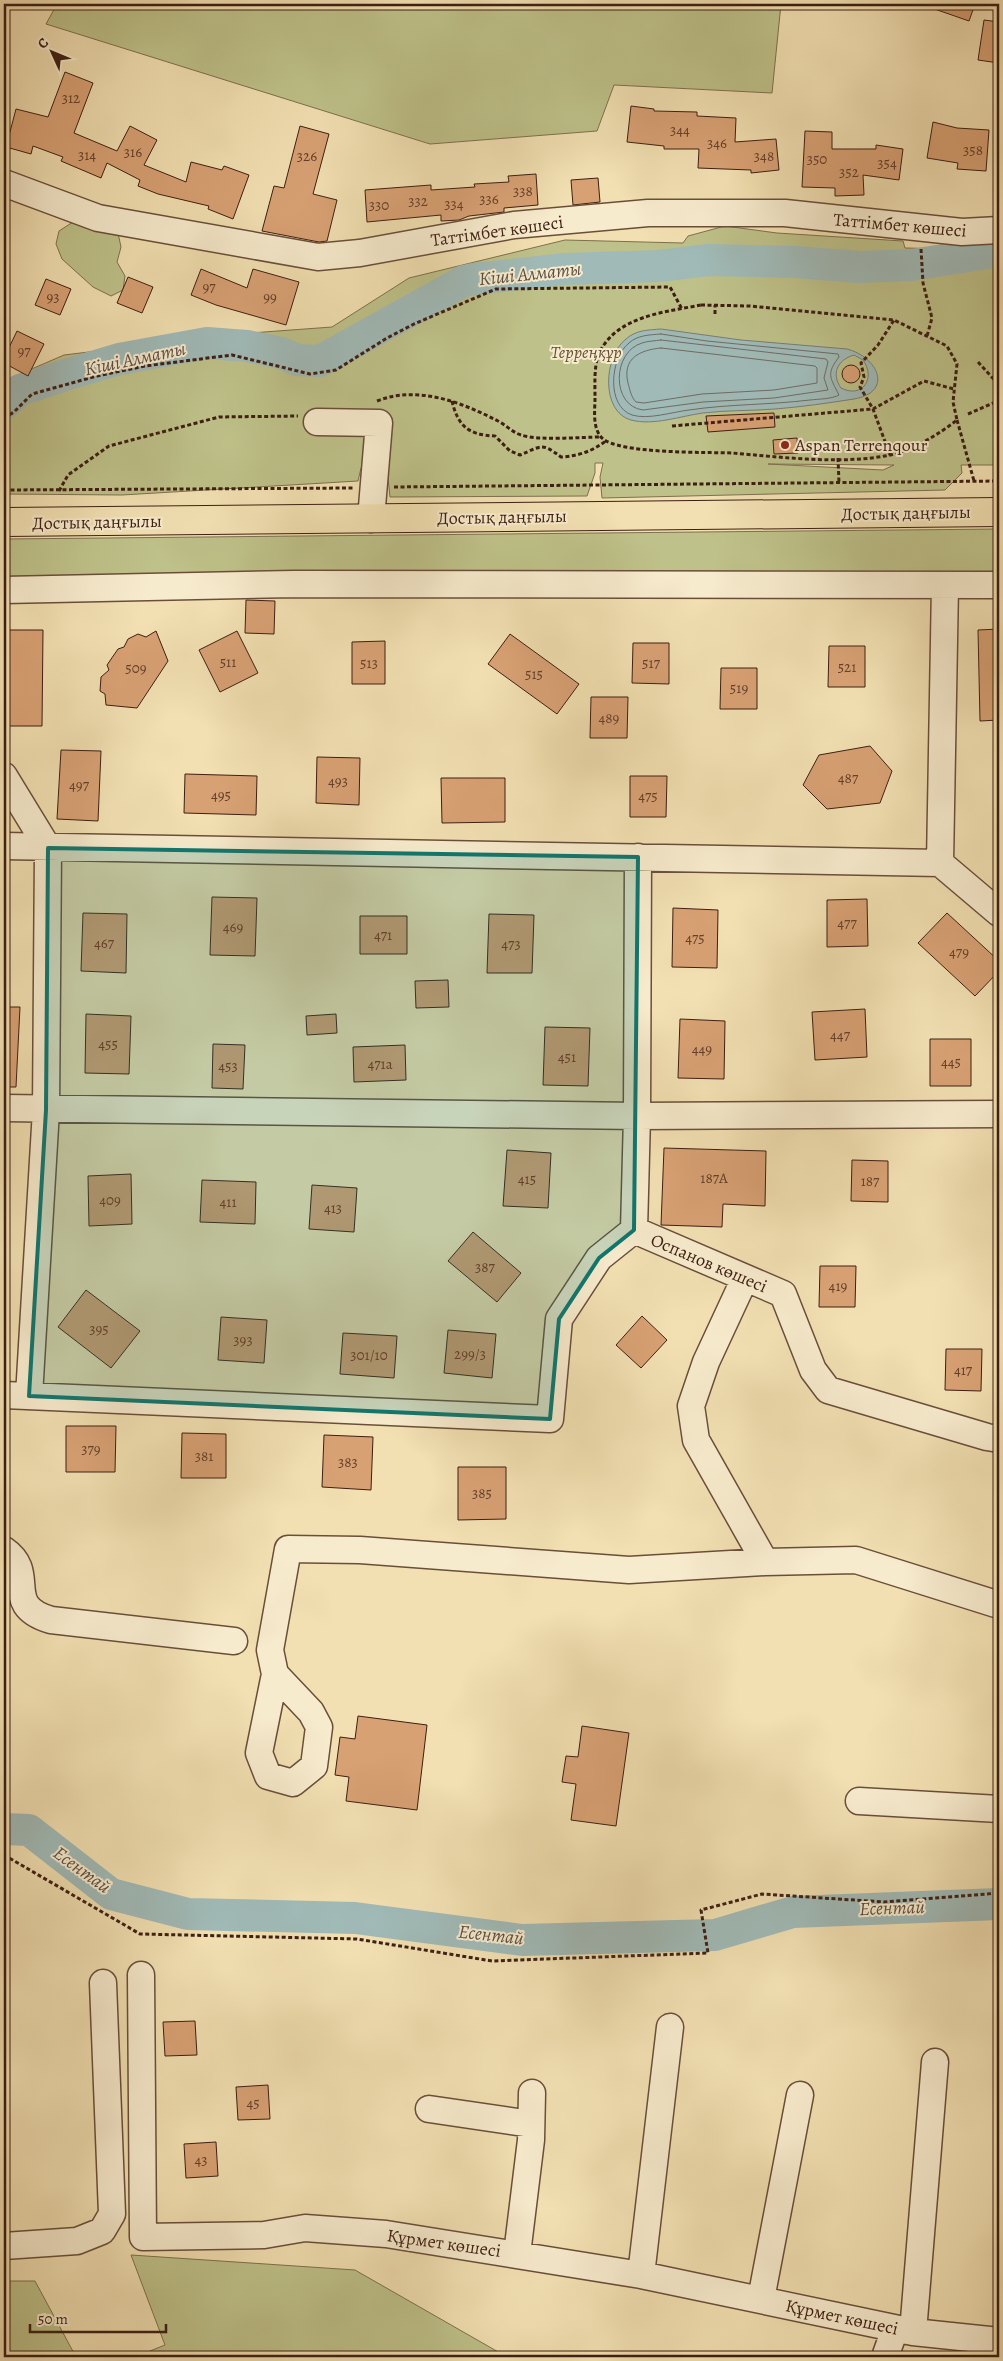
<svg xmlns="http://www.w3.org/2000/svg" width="1003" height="2361" font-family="Alegreya,serif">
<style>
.green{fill:#bec189;stroke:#7e704e;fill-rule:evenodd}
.water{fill:#a0bab7;stroke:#787c75;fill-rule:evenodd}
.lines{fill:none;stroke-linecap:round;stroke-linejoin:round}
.shore{stroke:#6e6c64;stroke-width:1}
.river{stroke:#a0bab7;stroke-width:32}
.building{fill:#d8a174;stroke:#3d1e12}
.minor-casing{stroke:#6a4e3a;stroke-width:29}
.major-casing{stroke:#3d1e12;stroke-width:30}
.path{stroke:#3d1e12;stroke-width:3;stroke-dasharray:4 2.5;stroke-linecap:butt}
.minor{stroke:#f7ebcd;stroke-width:26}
.major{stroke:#f2e0b2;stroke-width:28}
.marked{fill:#0f766e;fill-opacity:0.2;stroke:#0f766e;stroke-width:4;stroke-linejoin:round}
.poi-dot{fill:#8f2418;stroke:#f7ebcd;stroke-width:2}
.labels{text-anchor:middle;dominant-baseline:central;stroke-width:4;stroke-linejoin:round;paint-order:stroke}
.number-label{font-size:15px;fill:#643f2a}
.street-label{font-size:18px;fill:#3d1e12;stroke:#f7ebcd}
.park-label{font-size:18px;font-style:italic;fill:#644f36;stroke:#f7ebcd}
.poi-label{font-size:18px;fill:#3d1e12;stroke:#f7ebcd;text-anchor:start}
.water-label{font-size:19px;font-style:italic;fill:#5b4d44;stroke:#f7ebcd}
</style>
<rect width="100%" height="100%" fill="#f2e0b2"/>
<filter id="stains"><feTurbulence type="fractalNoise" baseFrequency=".004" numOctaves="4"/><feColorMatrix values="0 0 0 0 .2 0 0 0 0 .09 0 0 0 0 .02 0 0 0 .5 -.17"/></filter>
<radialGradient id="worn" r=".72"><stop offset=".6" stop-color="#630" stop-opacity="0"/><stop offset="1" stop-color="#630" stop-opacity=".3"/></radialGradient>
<path class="green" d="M57,4H781L772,93L614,85L597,131L430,144L46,24Z
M73,222L118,233L121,247L117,262L125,276L123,290L111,296L93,287L62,259L56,244L59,231Z
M725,226L777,233L903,241L905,248L999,250V465H961L962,473L945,490L602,498L600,477L603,463H595V473L587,496L390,497L387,468H361L358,481L122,495L4,494V381L64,355L237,334L332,327L409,278L565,240L683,243L688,236ZM768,464L893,465H894L883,470Z
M999,529V573L4,578V539Z
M131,2255L355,2270L507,2357H135L165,2345Z
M4,2281H35L76,2357H4Z"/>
<path class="water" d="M661,329L741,340L847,349C878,357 894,392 854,399C828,403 801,407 775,409C751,411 727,410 703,413C681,416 653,426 631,420C601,412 603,357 626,339C636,330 648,330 661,329ZM854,355L863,360C876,378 863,399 841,388C831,374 837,360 854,355Z"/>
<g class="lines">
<path class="shore" d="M661,334L707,341L838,354L839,357C826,374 830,377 839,395C832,399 819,399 810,400C769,405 729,404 689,410C672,412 648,420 632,415C606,406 610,358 629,343C638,335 649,335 661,334Z
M661,340L826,359L828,362L824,378L828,390L774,398L703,402L643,410C611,406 612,352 642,343C647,341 655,341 661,340Z
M661,348L815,366L817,368V383L774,390L702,394L644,403L636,402C631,397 630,390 628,383C622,358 640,350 661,348Z"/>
<path class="river" d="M4,404L20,390L62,376L119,359L207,343L247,346L281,353L297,360L320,361L464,281L474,279L565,269L659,266L708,260L796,262L858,267L912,265L999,251
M4,1829L29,1830L111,1894L188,1914L355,1918L522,1940L715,1935L793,1912L999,1904"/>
</g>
<path class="building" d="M926,4H975L969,21L926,6Z
M984,20L999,22V63L978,60Z
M65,72L93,83L74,133L117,151L130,126L157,140L144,165L186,182L191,162L222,170L224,166L249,175L233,219L208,209L209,206L158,194L138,186L140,180L107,163L101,178L61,161L63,157L33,146L31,154L6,147L16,109L48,117Z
M631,106L654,109V111L697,112V116L736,118L735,142L776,139L779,170L751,173V170L698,168L699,149H664V146L627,142Z
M933,122L957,128L989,130L986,171L957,169L958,163L927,158Z
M300,126L329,134L313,194L337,200L327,241L319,242L262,231L274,186L284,188Z
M805,131L832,132V149H876V145L903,149L899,180L863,175L864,195L835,196V188L802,187Z
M536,174L538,205L504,208V212L469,216L459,220L441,221V215L367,222L365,190L431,185V190L475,187L474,184L509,182L508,176Z
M598,178L600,202L573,205L571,180Z
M201,269L247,288L253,269L299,282L286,325L216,305L191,295Z
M128,277L153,287L142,313L117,303Z
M46,279L71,289L60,315L35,305Z
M17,331L44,344L28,376L4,363V358Z
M842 374a9 9 0 1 1 18 0a9 9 0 1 1-18 0Z
M774,413L775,427L708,432L706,416Z
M797,438L798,453L774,454L773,440Z
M246,600L275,601L274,634L245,633Z
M999,629V720L980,721L978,630Z
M4,630H43L42,726H4Z
M156,631L168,661L137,708L106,705L105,694L100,691L101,677L109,670L107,665L118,649L124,647L128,639L138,634L146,637Z
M237,631L258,673L220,692L199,650Z
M510,634L579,684L557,714L488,664Z
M385,641V684H352V642Z
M633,643H669V684L632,683Z
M829,646H865V687H828Z
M721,668H757V709H720Z
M591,697H628L627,738H590Z
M870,746L892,771L880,803L827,809L803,785L819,755Z
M61,750L101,751L98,821L57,819Z
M317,757L360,758L359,805L316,803Z
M185,774L257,776L256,815L184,813Z
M630,776H667L666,817H630Z
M441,778H505V822L442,823Z
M212,897L257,898L255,956L210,955Z
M867,899L868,946L827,947V900Z
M673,908L718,910L717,968L672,967Z
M83,913L127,914L126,973L81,971Z
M947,913L999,961V971L975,996L918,943Z
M489,914L534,915L532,973H487Z
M360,916H407V954H360Z
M448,980L449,1007L416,1008L415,981Z
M4,1007H20L16,1087H4Z
M865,1009L867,1057L815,1060L812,1012Z
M86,1014L131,1016L129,1074L85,1073Z
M336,1014L337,1033L307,1035L306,1016Z
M680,1019L725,1021L724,1079L678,1078Z
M545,1027L590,1028L588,1086L543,1085Z
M930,1039H971V1086H930Z
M213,1044L245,1045L243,1089L212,1088Z
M405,1045L406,1080L354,1082L353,1047Z
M664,1148L766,1151L765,1206L723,1204L722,1227L661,1225Z
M507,1150L551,1153L548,1208L503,1206Z
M852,1160L888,1161V1202L851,1201Z
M131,1174L132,1224L89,1226L88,1176Z
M202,1180L256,1182L255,1224L200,1222Z
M312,1185L357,1188L354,1232L309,1229Z
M473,1232L521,1273L497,1302L448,1261Z
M820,1266H856L855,1307H819Z
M86,1290L140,1331L111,1368L58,1327Z
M642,1316L667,1340L641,1368L616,1345Z
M221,1317L267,1320L264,1363L218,1360Z
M448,1330L496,1334L492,1378L444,1373Z
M343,1333L397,1336L394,1378L340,1374Z
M946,1349H982L981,1391L945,1390Z
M66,1426H116L115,1472H66Z
M182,1433L226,1434V1478H181Z
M324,1435L373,1437L371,1490L322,1487Z
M458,1467H506V1519L458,1520Z
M358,1716L427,1725L417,1810L346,1801L349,1777L335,1775L340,1737L355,1739Z
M582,1726L629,1733L616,1826L571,1820L576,1784L562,1782L566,1756L578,1757Z
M195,2021L197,2055L165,2056L163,2022Z
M268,2085L270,2119L238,2120L236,2087Z
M216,2142L218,2176L186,2178L184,2144Z"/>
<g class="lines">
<defs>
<path id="minor" d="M4,183L98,218L318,257L360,253L514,225L648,213H785L962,232L999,230
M317,422L379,423L371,519
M4,590L294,584L999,585
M4,776L48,848L46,1110L29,1396
M4,846L940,863L999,913
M638,857L637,1116L634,1230L783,1294L813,1370L828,1390L987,1437L999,1439
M940,863L945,585
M4,1108L637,1116L999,1114
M745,1278L706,1362L691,1406L696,1440L765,1562L856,1560L999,1605
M4,1395L550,1419L559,1319L599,1258L634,1230
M4,1550C39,1574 0,1605 51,1620L234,1641
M275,1674L259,1753L268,1776L293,1783L314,1766L319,1727L311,1712L275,1674L270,1650L288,1549L360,1550L629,1570L765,1562
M859,1801L999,1809
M141,1975L143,2237L264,2235L305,2228L386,2234L641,2275L913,2332L999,2341
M429,2109L531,2124
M4,2246L77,2241L102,2231L112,2214L103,1983
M517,2254L531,2140L532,2093
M641,2275L670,2027
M761,2299L800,2095
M913,2332L935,2062
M885,2357L895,2329"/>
<path id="major" d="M4,522L999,512"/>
</defs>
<use href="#minor" class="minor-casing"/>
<use href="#major" class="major-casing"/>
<path class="path" d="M921,249L923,283L932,318L927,336
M701,305L750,306L894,320L947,346L957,364L953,402L957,420C938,435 914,449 890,455C843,465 780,457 732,453C706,452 618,454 602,438C592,428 595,410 595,398C595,385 594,368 598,356C614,316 665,312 701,305Z
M715,314V305
M978,362L999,385
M377,401C417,385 461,402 498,421C506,425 512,432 521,435C540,441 580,437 602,437
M452,401C458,426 468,435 495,436L510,451L520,455C542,446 541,442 561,457C579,456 593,451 607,440
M968,414L998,401L999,397
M4,418L14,412L32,394L97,376L145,366L232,355L310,374L336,370L387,338L414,324L496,289L670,287L682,309
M957,420L974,481
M672,426L873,409L924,381L954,389
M890,455L873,409L860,387L864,377L861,363L878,345L894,320
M838,458L839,483
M394,487L999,481
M4,490L353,488
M59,491L68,475L109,446L219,417L298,416
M4,1855L140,1934L357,1939L492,1961L708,1953L701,1910L762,1894L884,1902L999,1893"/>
<use href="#minor" class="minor"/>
<use href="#major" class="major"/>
</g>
<path class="marked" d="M48,848L638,857L634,1230L599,1258L559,1319L550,1419L29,1396L46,1110Z"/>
<circle class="poi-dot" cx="785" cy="445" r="5"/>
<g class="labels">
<g class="number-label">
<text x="71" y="98">312</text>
<text x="680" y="130">344</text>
<text x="717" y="143">346</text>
<text x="973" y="150">358</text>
<text x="133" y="152">316</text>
<text x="87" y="155">314</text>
<text x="307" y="156">326</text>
<text x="764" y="156">348</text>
<text x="817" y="159">350</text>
<text x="887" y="163">354</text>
<text x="849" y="172">352</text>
<text x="523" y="191">338</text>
<text x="489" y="199">336</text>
<text x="418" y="201">332</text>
<text x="454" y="204">334</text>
<text x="379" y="205">330</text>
<text x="209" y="287">97</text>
<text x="53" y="297">93</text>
<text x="270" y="297">99</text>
<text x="24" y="351">97</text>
<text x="228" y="662">511</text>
<text x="369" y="663">513</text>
<text x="651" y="663">517</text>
<text x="847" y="667">521</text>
<text x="136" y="668">509</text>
<text x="534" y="674">515</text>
<text x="739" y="688">519</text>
<text x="609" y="718">489</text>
<text x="848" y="778">487</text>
<text x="338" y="781">493</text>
<text x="79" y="785">497</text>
<text x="221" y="795">495</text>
<text x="648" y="796">475</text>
<text x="847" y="923">477</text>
<text x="233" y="927">469</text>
<text x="383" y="935">471</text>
<text x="695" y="938">475</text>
<text x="104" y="943">467</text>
<text x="511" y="944">473</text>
<text x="959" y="952">479</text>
<text x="840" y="1035">447</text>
<text x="108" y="1044">455</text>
<text x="702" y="1049">449</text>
<text x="567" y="1057">451</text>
<text x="951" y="1062">445</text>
<text x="380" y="1064">471а</text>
<text x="228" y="1066">453</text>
<text x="714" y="1178">187А</text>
<text x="527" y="1179">415</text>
<text x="870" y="1181">187</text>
<text x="110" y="1200">409</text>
<text x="228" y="1202">411</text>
<text x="333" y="1208">413</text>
<text x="485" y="1267">387</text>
<text x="838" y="1286">419</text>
<text x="99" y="1329">395</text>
<text x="243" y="1340">393</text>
<text x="470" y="1354">299/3</text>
<text x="369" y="1355">301/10</text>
<text x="963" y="1370">417</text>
<text x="91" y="1449">379</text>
<text x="204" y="1456">381</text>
<text x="348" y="1462">383</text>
<text x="482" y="1493">385</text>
<text x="253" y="2103">45</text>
<text x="201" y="2160">43</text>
</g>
<g class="street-label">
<text transform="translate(900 225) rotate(5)">Таттімбет көшесі</text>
<text transform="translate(497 231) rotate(-8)">Таттімбет көшесі</text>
<text transform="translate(906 513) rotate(-1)">Достық даңғылы</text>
<text transform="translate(502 517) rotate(-1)">Достық даңғылы</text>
<text transform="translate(97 522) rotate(-1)">Достық даңғылы</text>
<text transform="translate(709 1263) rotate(23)">Оспанов көшесі</text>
<text transform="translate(444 2243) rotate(8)">Құрмет көшесі</text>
<text transform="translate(842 2317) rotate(12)">Құрмет көшесі</text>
</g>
<g class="park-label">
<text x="586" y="352">Терреңқұр</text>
</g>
<g class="poi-label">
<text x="795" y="445">Aspan Terrenqour</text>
</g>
<g class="water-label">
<text transform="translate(530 274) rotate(-6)">Кіші Алматы</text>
<text transform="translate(135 359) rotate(-12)">Кіші Алматы</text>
<text transform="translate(82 1870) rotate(36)">Есентай</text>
<text transform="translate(892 1908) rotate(-2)">Есентай</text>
<text transform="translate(491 1935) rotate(6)">Есентай</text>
</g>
</g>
<rect width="1003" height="2361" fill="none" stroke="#f2e0b2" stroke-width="20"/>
<rect x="5" y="5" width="993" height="2351" fill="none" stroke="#3d1e12" stroke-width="2.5"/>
<rect x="10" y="10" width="983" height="2341" fill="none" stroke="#3d1e12"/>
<g transform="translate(52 52) rotate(314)" stroke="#f7ebcd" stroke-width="4" paint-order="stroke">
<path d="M0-4L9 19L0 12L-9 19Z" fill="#3d1e12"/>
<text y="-8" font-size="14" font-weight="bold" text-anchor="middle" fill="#3d1e12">С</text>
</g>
<path d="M30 2324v8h136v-8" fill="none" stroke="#3d1e12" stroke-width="2.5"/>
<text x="38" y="2324" font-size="15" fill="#3d1e12" stroke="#f7ebcd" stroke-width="4" paint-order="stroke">50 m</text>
<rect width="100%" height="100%" filter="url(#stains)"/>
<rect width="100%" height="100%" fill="url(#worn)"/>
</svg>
